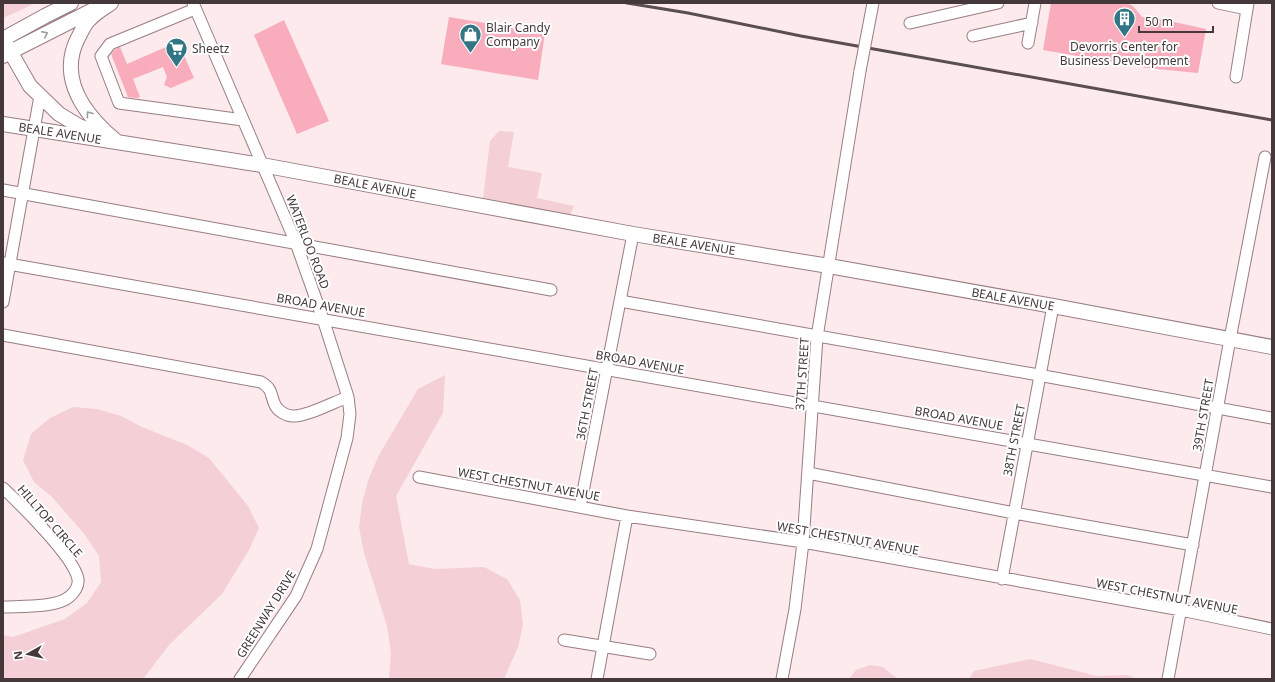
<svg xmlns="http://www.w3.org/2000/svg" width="1275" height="682" font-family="'Noto Sans',sans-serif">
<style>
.green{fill:#f4cfd6}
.building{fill:#f8acbc}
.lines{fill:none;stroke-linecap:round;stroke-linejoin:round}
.minor-casing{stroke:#997d82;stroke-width:13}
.major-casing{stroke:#997d82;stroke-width:16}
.minor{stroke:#fff;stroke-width:11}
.major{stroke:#fff;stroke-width:14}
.rail{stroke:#5b4e50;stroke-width:3}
.minor-bridge-casing{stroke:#997d82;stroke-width:13;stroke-linecap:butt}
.minor-bridge{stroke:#fff;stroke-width:11}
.oneway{stroke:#a29c9c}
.labels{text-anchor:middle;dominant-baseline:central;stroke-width:4;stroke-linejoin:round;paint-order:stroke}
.poi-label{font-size:12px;fill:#44383a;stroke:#fff;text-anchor:start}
.street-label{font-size:12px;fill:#44383a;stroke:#fff}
</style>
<rect width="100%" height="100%" fill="#fdeaed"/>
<path class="green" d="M3,3H36L3,18Z
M499,131L514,132L508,167L542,173L537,198L574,206L570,216L483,199L490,141Z
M445,375L443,413L396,496L409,564L434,569L484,567L507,579L520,600L523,625L518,647L504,679H389L391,653L387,626L364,553L359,527L362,503L369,478L379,455L418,389Z
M73,407L97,409L121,416L142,427L187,445L209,458L248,506L259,528L249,550L222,594L169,645L143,679H3V635L13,637L65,619L87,603L101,582L99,556L85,535L52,497L34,482L23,460L31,434L50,418Z
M1030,659L1097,676L1127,675L1138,679H969L974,671Z
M870,665L883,667L898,679H849L856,670Z"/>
<path class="building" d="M1051,3H1127L1133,6L1142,17L1165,20L1206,29L1198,73L1147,68L1043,50Z
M449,17L545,33L538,80L441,64Z
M284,20L329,121L297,134L254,35Z
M179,44L194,78L171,88L164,85L167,77L163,67L133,79L140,97L137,98L128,97L111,54L114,50L120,47L127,64L166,47V49Z"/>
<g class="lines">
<defs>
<path id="minor" d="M193,3L296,243L323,319L348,397L350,414L347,438L317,549L296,596L240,679
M1218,3L1247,9
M195,9L110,44L101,56L119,103L243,120
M910,23L998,3
M973,36L1032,23
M1028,43L1035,3
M1236,77L1248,3
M3,190L551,290
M3,263L1272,487
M620,301L1033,374L1272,418
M3,302L40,96
M3,335L261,382C273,389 270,394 275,405C278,411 286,416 293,416C306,417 334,402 348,397
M808,473L1014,513L1193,545
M419,477L627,516L803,542L1181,610L1272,629
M3,488C21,505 74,557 78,579C79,586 74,593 69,597C56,608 20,606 3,607
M580,507L633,234
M1002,579L1053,306
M564,640L650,654
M597,679L627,516
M782,679L795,609L803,542L817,337L860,71
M1168,679L1230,339L1265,157"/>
<path id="major" d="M111,3C104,8 95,13 89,20C84,24 81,33 78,38C57,79 86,116 116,141
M3,39L30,86L59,114L79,126L95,133
M3,39L45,16L71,3
M3,56L10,52L95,9
M3,124L262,165L633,234L829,266L1053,306L1272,347"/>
</defs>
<use href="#minor" class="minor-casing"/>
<use href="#major" class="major-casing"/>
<use href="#minor" class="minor"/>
<use href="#major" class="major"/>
<path class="rail" d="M627,3L688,13L801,36L1272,120"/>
<defs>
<path id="minor-bridge" d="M860,71L873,3"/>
</defs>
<use href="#minor-bridge" class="minor-bridge-casing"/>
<use href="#minor-bridge" class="minor-bridge"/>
</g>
<defs><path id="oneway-chevron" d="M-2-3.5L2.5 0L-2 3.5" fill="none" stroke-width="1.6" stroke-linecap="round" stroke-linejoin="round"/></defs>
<g class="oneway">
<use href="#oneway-chevron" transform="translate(45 34) rotate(-27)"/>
<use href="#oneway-chevron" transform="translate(89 114) rotate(-126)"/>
</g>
<defs>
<symbol id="building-pin" viewBox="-11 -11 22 30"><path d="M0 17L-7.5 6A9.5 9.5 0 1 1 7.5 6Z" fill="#327585" stroke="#fff"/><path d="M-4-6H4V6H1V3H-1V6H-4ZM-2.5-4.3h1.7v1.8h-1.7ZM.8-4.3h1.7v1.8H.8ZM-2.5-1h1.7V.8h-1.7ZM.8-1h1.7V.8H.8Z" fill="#fff"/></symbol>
<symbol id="shop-pin" viewBox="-11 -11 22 30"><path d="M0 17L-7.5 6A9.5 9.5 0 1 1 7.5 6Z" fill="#327585" stroke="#fff"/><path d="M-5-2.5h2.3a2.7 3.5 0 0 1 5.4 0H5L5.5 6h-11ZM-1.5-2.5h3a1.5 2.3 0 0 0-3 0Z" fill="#fff"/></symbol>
<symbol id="supermarket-pin" viewBox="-11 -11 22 30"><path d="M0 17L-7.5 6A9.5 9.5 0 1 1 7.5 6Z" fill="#327585" stroke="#fff"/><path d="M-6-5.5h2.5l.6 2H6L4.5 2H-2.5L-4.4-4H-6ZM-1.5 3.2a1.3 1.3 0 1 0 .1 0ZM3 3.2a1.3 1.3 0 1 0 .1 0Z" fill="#fff"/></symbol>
</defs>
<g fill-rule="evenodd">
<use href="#building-pin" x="1112" y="6" width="25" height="34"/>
<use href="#shop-pin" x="458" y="22" width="25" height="34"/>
<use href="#supermarket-pin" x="164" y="36" width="25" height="34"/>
</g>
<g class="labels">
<g class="poi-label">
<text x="486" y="27">Blair Candy<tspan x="486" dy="14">Company</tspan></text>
<text x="1124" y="46" text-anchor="middle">Devorris Center for<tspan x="1124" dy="14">Business Development</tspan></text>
<text x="192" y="48">Sheetz</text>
</g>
<g class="street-label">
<text transform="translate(60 133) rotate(9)">BEALE AVENUE</text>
<text transform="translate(375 186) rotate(11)">BEALE AVENUE</text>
<text transform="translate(308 242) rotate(69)">WATERLOO ROAD</text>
<text transform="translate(694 244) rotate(9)">BEALE AVENUE</text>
<text transform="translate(1013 299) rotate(10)">BEALE AVENUE</text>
<text transform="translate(321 305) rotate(10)">BROAD AVENUE</text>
<text transform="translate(640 362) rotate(10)">BROAD AVENUE</text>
<text transform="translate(802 374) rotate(-86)">37TH STREET</text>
<text transform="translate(587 404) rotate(-79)">36TH STREET</text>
<text transform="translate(1203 415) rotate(-80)">39TH STREET</text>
<text transform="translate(959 418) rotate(10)">BROAD AVENUE</text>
<text transform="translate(1014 440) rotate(-79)">38TH STREET</text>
<text transform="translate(529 484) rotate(10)">WEST CHESTNUT AVENUE</text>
<text transform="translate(50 521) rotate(49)">HILLTOP CIRCLE</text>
<text transform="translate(848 538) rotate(10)">WEST CHESTNUT AVENUE</text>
<text transform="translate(1167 596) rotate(11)">WEST CHESTNUT AVENUE</text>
<text transform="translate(266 614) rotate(-58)">GREENWAY DRIVE</text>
</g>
</g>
<rect width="1275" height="682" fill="none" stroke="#44383a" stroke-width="8"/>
<g transform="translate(28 654) rotate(262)" stroke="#ffffff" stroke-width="3" paint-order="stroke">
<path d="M0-3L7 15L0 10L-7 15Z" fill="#44383a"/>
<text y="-6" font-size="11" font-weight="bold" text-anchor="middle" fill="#44383a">N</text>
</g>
<path d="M1139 26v6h74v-6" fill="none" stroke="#44383a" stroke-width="2"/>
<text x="1145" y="26" font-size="12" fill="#44383a" stroke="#ffffff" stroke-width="3" paint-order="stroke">50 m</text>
</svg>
